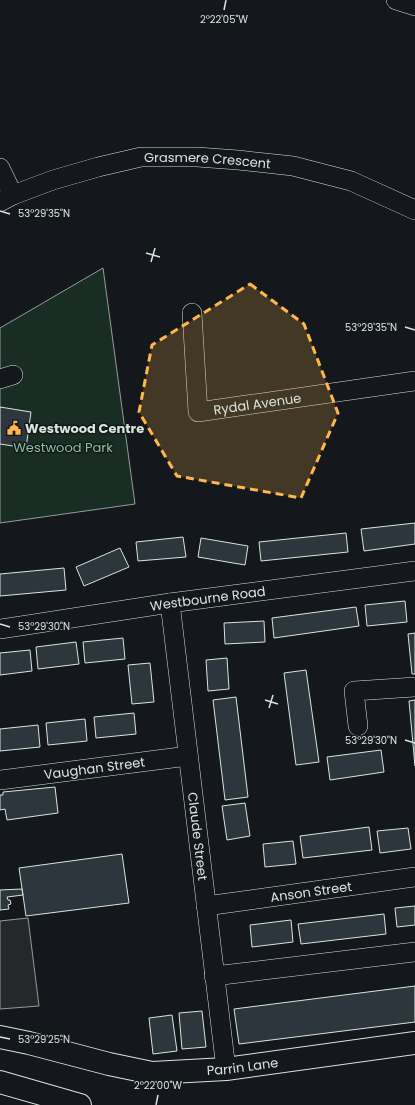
<svg xmlns="http://www.w3.org/2000/svg" width="415" height="1105" font-family="Poppins,sans-serif">
<style>
.green{fill:#1a2d24;stroke:#939e99}
.parking{fill:#24282b;stroke:#939e99}
.building{fill:#2c363c;stroke:#d8e6dc}
.lines{fill:none;stroke-linecap:round;stroke-linejoin:round}
.minor-casing{stroke:#d8e6dc;stroke-width:20}
.major-casing{stroke:#d8e6dc;stroke-width:24}
.highway-casing{stroke:#d8e6dc;stroke-width:24}
.minor{stroke:#14181c;stroke-width:19}
.major{stroke:#14181c;stroke-width:22}
.highway{stroke:#14181c;stroke-width:22}
.marked{fill:#ffb74d;fill-opacity:0.2;stroke:#ffb74d;stroke-width:3;stroke-dasharray:8 5;stroke-linejoin:round}
.ticks{fill:none;stroke:#d8e6dc;stroke-width:1.5}
.labels{text-anchor:middle;dominant-baseline:central;stroke-width:3;stroke-linejoin:round;paint-order:stroke}
.street-label{font-size:13px;fill:#d8e6dc;stroke:#14181c}
.poi-label{font-size:13px;font-weight:bold;fill:#d8e6dc;stroke:#14181c;text-anchor:start}
.park-label{font-size:13px;fill:#8ac095;stroke:#14181c}
.ticks-label{font-size:10px;text-anchor:middle;fill:#d8e6dc;stroke:#14181c;stroke-width:3;stroke-linejoin:round;paint-order:stroke}
</style>
<rect width="100%" height="100%" fill="#14181c"/>
<path class="green" d="M103,268L135,504L0,523V328Z"/>
<path class="parking" d="M28,918L39,1006L0,1009V921Z"/>
<path class="building" d="M0,407L31,412L26,448L0,444Z
M415,523V544L364,551L361,529Z
M346,533L348,552L261,561L259,542Z
M183,537L186,557L138,561L136,542Z
M201,538L248,546L245,565L198,557Z
M120,548L129,567L84,586L76,567Z
M64,568L66,590L0,596V574Z
M405,601L407,622L367,626L365,605Z
M356,607L359,626L274,638L272,618Z
M264,621L265,642L225,644L224,623Z
M415,633V674H412L408,634Z
M123,638L125,659L85,663L83,642Z
M76,642L79,664L38,669L36,647Z
M30,650L32,671L0,675V653Z
M227,658L229,689L208,691L206,660Z
M150,663L154,702L132,704L128,665Z
M306,670L319,762L296,765L284,673Z
M236,697L248,797L225,800L213,700Z
M415,700V766L409,701Z
M134,713L136,734L96,738L94,717Z
M85,719L87,741L48,745L46,723Z
M38,725L40,747L0,751V729Z
M381,750L384,772L330,780L327,757Z
M55,787L58,813L7,820L5,809L0,810V795H3V792Z
M245,803L250,836L227,840L222,806Z
M369,827L372,850L303,858L300,836Z
M408,828L411,849L380,853L377,831Z
M293,841L296,864L265,867L263,844Z
M122,854L129,903L26,916L19,868Z
M22,889L23,895L7,897L8,900H10L11,904L8,905L9,909L0,910V890Z
M415,906V925L397,927L395,908Z
M384,914L386,934L301,944L298,924Z
M291,920L293,942L252,947L250,925Z
M415,986V1022L239,1044L234,1009Z
M202,1011L206,1047L182,1049L179,1013Z
M172,1015L177,1051L153,1054L149,1018Z"/>
<g class="lines">
<defs>
<g id="minor">
<path d="M396,0L415,6"/>
<path d="M0,168L13,195"/>
<path id="s1" d="M0,202L13,195L53,180L98,167L141,157H197L238,160L293,166L351,181L415,210"/>
<path id="s2" d="M192,313L198,412L415,381"/>
<path d="M0,379L13,375"/>
<path id="s3" d="M170,603L226,1069"/>
<path id="s4" d="M0,629L170,603L415,571"/>
<path d="M358,726L354,691L415,687"/>
<path id="s5" d="M0,780L188,756"/>
<path id="s6" d="M206,906L415,877"/>
<path d="M214,976L415,952"/>
</g>
<g id="major">
<path id="s7" d="M0,1037L29,1043L109,1064L152,1073L226,1069L415,1043"/>
</g>
<path id="highway" d="M0,1082L80,1105"/>
</defs>
<use href="#minor" class="minor-casing"/>
<use href="#major" class="major-casing"/>
<use href="#highway" class="highway-casing"/>
<use href="#minor" class="minor"/>
<use href="#major" class="major"/>
<use href="#highway" class="highway"/>
</g>
<path class="marked" d="M250,284L304,324L338,413L301,498L177,476L139,412L152,345Z"/>
<path class="ticks" d="M224,10L226,0M0,211L10,214M146,253L160,257M151,262L155,248M405,327L415,330M0,624L10,627M265,700L278,704M269,708L273,695M405,740L415,743M0,1037L10,1039M156,1105L158,1095"/>
<defs>
<symbol id="civic-bare" viewBox="-9 -9 18 18"><path d="M-.6-6.5H3V-4.5H.6V-3L4-1V1h2V6H-6V1h2V-1L-.6-3ZM-1.2 2.5V6h2.4V2.5Z" fill="#ffb74d" stroke="#14181c" stroke-width="2.5" paint-order="stroke"/></symbol>
</defs>
<g fill-rule="evenodd">
<use href="#civic-bare" x="4" y="418" width="20" height="20"/>
</g>
<g class="labels">
<g class="street-label">
<text stroke="none"><textPath href="#s1" startOffset="215">Grasmere Crescent</textPath></text>
<text stroke="none"><textPath href="#s2" startOffset="159">Rydal Avenue</textPath></text>
<text stroke="none"><textPath href="#s4" startOffset="210">Westbourne Road</textPath></text>
<text stroke="none"><textPath href="#s5" startOffset="95">Vaughan Street</textPath></text>
<text stroke="none"><textPath href="#s3" startOffset="235">Claude Street</textPath></text>
<text stroke="none"><textPath href="#s6" startOffset="106">Anson Street</textPath></text>
<text stroke="none"><textPath href="#s7" startOffset="247">Parrin Lane</textPath></text>
</g>
<g class="poi-label">
<text x="25" y="428">Westwood Centre</text>
</g>
<g class="park-label">
<text x="63" y="447">Westwood Park</text>
</g>
</g>
<g class="ticks-label">
<text x="224" y="23">2°22'05"W</text>
<text x="44" y="217">53°29'35"N</text>
<text x="371" y="331">53°29'35"N</text>
<text x="44" y="630">53°29'30"N</text>
<text x="371" y="744">53°29'30"N</text>
<text x="44" y="1043">53°29'25"N</text>
<text x="158" y="1089">2°22'00"W</text>
</g>
</svg>
